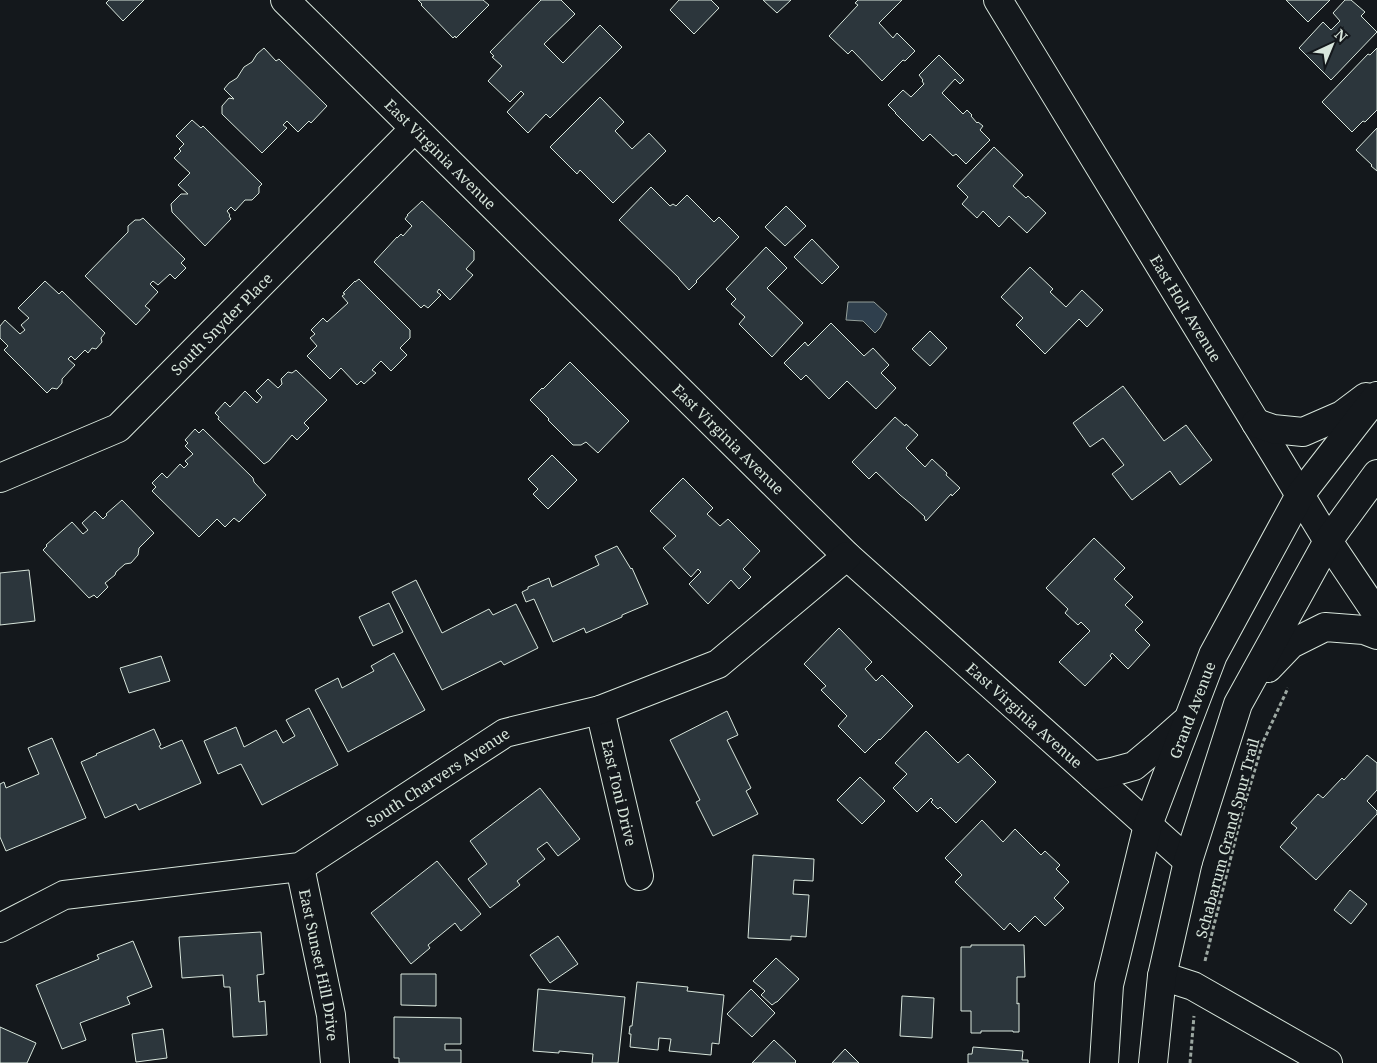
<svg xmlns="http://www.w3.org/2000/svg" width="1377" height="1063" font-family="'Noto Serif',serif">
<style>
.water{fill:#2f3f4d;stroke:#939e99}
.building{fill:#2c363c;stroke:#d8e6dc}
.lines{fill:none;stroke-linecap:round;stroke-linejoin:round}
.minor-casing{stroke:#d8e6dc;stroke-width:30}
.major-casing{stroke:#d8e6dc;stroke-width:30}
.path{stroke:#9da8a2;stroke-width:3;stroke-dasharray:4 2.5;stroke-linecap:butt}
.minor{stroke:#14181c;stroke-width:28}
.major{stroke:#14181c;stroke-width:28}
.labels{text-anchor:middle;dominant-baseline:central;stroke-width:4;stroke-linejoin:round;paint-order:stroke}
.street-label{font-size:15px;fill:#d8e6dc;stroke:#14181c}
</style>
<rect width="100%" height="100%" fill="#14181c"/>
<path class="water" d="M848,302H874L887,314L880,328L875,333L863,321L846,320Z"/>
<path class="building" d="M109,0H144L123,21L106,3Z
M418,0H483L489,5L456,38L455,36L453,38L421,5L422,4Z
M541,0H561L575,14L544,44L563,63L600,25L622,47L550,118L546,114L528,133L507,112L524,94L521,91L510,102L488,81L502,66L492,57L494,56L490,52Z
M679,0H711L719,8L694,34L670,10Z
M763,0H791L777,13Z
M858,0H902L879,23L893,38L897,33L915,51L905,61L903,60L882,81L852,50L848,54L829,36L858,5L855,3Z
M1286,0H1330L1308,22Z
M1345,0H1351L1365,12L1361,16L1377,32L1331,80L1299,48L1323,22L1331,30L1340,21L1333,13Z
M264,48L276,61L279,59L327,106L311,123L309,121L298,132L287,121L283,125L287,128L262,153L222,114V106L229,98L234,99L224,89L229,83L237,78L244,67L252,62L257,54Z
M1377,48V110L1365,122L1363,121L1352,132L1322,102L1368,54L1370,55Z
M939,55L964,80L960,84L955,79L942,93L963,114L967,110L972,115L971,116L977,123L978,122L983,126L980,130L990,140L966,164L956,154L953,156L930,134L923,141L895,113H896L888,105L903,90L911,97L924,84L922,81L923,80L919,75Z
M600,97L624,122L615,131L632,149L649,133L666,151L613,203L580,170L577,174L550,147Z
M192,120L201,128L203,126L262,184L259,187V193L252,200H245L235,211L231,207L227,211L230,215L229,216L231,219L205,246L172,212L171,204L181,194H188L178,185L190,173L174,158L181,151L179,149L184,144L176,136Z
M1377,128V171L1371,166L1372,165L1356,150Z
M994,147L1023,175L1013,186L1026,198L1028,196L1046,213L1027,233L1009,216L999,227L983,211L977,218L962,204L968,197L957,186Z
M651,187L670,206L673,204L676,206L687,195L714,222L719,217L739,237L696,281L697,282L689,290L679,279V278L619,220Z
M422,201L474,251V260L466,269L473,275L450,300L439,289L437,292L441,295L428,308L424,305L421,308L374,262L397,237V238L401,234L403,236L412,226L405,219L408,215H407Z
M786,206L806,226L785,246L765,227Z
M143,218L185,259L181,263L186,268L175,279L170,274L158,285L153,281L150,284L158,292L145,306L150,310L136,325L85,276L128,232V226L135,220H140Z
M812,239L839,267L822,284L794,257Z
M766,247L787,268L767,288L803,323L772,357L739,324L745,317L731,304L736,299L726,289Z
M1030,267L1053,289L1050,292L1066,307L1082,290L1103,310L1087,327L1079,319L1045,354L1016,325L1023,318L1001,297Z
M359,279L410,330V338L400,348L407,355L391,371L381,361L372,370L376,373L364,384L361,381L357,385L341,368L330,379L307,356L317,346L310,338L315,334L311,330L323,318L327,322L348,303L342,296L345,294L343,293L355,281V282Z
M45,281L59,294L62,291L105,333L101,338L102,342L96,349L92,348L88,353L85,350L75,360L71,356L68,359L75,365L62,379V383L57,389L52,388L47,393L4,350L8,346L0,338V326L5,320L20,334L25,330L21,325L29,318L18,308Z
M831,323L864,356L873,348L889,365L881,373L896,388L876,409L847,381L829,399L806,375L801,380L784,363L805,342L808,346Z
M930,331L947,348L930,366L912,349Z
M570,362L629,421L598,453L586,442L581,445H573L548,420L549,419L530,400L542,388L543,389Z
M296,370L327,400L304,423L309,428L297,440L292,435L269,461L264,464L218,419L219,417L215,413L225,402L230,407L245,391L257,403L262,397L256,391L268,379L278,388L282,384L281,379L288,372L292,373Z
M1123,386L1164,441L1186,425L1212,460L1180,485L1170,471L1132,500L1112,474L1124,465L1103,438L1090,447L1073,423Z
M895,417L905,426L906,424L918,435L906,448L925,467L932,459L947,473L946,475L960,488L952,496L951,494L926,521L924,518L925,517L911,504L900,495L876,472L869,479L852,462Z
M195,429L199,433L203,429L253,478L254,482L266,495L239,522L234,518L225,527L217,519L199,537L152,491L156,487L152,483L162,473L167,478L180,464L184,468L188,464L185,461L193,454L185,446L188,443L185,440Z
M552,455L577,480L548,509L533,494L538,489L528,479Z
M683,478L713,508L707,514L720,526L728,519L760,551L743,569L751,577L739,589L731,580L708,604L689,584L701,572L698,569L691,577L663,548L676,536L650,511Z
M122,500L154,533L139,548L138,555L131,563L125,564L116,572L115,575L105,583L108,587L97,598L94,595L89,598L43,550L47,546L46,545L72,522L83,534L88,530L82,523L95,511L103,519L107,515L106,514Z
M1094,538L1125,568L1114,579L1133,597L1125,605L1143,622L1135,630L1150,645L1128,669L1112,653L1110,656L1112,658L1085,686L1059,662L1090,631L1081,622L1078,625L1065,613L1068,609L1046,588Z
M617,546L631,569L632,568L648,604L622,615V617L586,633L584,628L553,642L534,599L526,602L522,592L528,589V587L549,578L552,587L599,565L595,556Z
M29,570L35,621L0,625V573Z
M416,580L442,633L489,609L493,615L516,604L538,648L504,665L501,661L442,690L392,592Z
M389,603L403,632L373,646L359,617Z
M839,628L872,662L865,669L876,681L882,675L913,706L880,740L879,739L865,753L838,726L847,716L821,690L826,686L804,664Z
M394,653L425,710L348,752L315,690L338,678L342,688L374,671L371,666Z
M161,656L170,681L129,693L120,668Z
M309,708L338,765L262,805L241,764L218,774L204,741L236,727L244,747L276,730L283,743L295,736L286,720Z
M727,711L738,735L727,740L751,788L746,791L758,814L713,836L696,802L700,800L670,740Z
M154,729L161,745L159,746L161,749L182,740L201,783L139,810L136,804L105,818L81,762L97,755L96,754Z
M926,731L958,763L968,754L996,782L956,823L940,807L938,809L931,802L933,800L931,798L917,812L893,788L907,774L895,763Z
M52,738L86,818L6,851L0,837V784L4,782L6,788L39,774L28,748Z
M1367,755L1377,763V790L1367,801L1377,811V814L1316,880L1280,847L1297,828L1291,823L1318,794L1323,798L1342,778L1344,780Z
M860,777L885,801L862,824L837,800Z
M540,788L580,839L558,856L547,842L537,849L545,859L517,881L520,885L490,908L468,879L487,864L470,841Z
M982,820L1003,842L1015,829L1041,855L1045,851L1060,865L1056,869L1069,882L1054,898L1064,908L1045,926L1035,916L1019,932L1010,923L1004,930L955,882L962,875L945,858Z
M753,855L814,859L813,881L794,880L793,894L809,895L806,937L791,936V940L748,938Z
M437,861L481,914L461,931L455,923L428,945L430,948L411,964L371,913Z
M1350,890L1367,904L1351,924L1334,910Z
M261,932L264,974L257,975L259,1002L265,1001L267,1035L233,1037L230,987H224L223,975L182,978L179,937Z
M558,936L578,964L550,983L530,955Z
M133,941L152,987L127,997L130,1004L80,1023L86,1040L62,1049L36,985L99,959L97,955Z
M971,945H1024L1025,977H1017V1004L1019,1003V1032H1013V1031H981V1033H971V1011H961V947H971Z
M776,958L799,979L777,1002H776L772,1005L761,995L765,991L753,981Z
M401,974H436V1006L401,1005Z
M637,982L688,987L687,991L724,995L719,1044L712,1043L711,1055L669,1051L671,1039L659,1038L658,1050L630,1047L631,1034H629L630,1026H632Z
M538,989L625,997L618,1063H592L593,1054L559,1051V1053L533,1051Z
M751,989L775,1013L752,1037L727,1014Z
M902,996L934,998L932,1038L900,1036Z
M394,1017L461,1018V1044H445V1050H461V1063H399V1058H394Z
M0,1027L36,1043L27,1063H0Z
M163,1029L167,1058L136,1062L132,1034Z
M774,1040L796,1061L795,1062L796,1063H752Z
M973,1047L1023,1051L1022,1060H1028V1063H968V1054H972Z
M845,1049L859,1063H832Z"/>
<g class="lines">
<defs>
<g id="minor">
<path id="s1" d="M285,0L847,556L1188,861"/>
<path id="s2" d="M998,0L1328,541L1377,614"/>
<path id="s3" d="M0,478L118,428L414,129"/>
<path id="s4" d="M600,710L639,876"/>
<path id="s5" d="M300,867L331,1015L335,1063"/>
<path id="s6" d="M0,928L64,895L300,867L505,733L600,710L718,664L847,556"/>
<path d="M1162,976L1193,986L1328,1063"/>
</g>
<g id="major">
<path d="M1256,423L1273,429L1303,432L1342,415L1366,397"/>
<path d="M1268,668L1291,644L1325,627L1364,630L1377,635"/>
<path d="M1093,776L1112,772L1134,766L1158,746L1184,723"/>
<path id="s7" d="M1104,1063L1109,985L1148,825L1213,655L1300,495L1377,396"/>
<path d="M1153,1063L1162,976L1188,861L1238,704L1328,541L1377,474"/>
</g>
</defs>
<use href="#minor" class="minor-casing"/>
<use href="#major" class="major-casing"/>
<path class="path" d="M1205,961L1242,813L1263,742L1288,688
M1190,1063L1194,1016"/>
<use href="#minor" class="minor"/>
<use href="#major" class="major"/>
</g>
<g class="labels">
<g class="street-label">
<text stroke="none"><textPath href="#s1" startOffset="219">East Virginia Avenue</textPath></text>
<text stroke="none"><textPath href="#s2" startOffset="361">East Holt Avenue</textPath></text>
<text stroke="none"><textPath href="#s3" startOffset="275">South Snyder Place</textPath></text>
<text stroke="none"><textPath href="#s1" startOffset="624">East Virginia Avenue</textPath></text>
<text stroke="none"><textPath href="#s7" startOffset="366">Grand Avenue</textPath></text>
<text stroke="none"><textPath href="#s1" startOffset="1029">East Virginia Avenue</textPath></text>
<text stroke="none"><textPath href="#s6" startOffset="474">South Charvers Avenue</textPath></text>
<text stroke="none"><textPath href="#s4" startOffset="85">East Toni Drive</textPath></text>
<text transform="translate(1227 838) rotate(-75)">Schabarum Grand Spur Trail</text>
<text stroke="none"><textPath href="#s5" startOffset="100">East Sunset Hill Drive</textPath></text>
</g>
</g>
<g transform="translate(1332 45) rotate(44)" stroke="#14181c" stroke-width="4" paint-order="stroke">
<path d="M0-4L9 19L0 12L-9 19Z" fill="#d8e6dc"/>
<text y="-8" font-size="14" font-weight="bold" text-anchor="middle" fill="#d8e6dc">N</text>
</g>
</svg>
